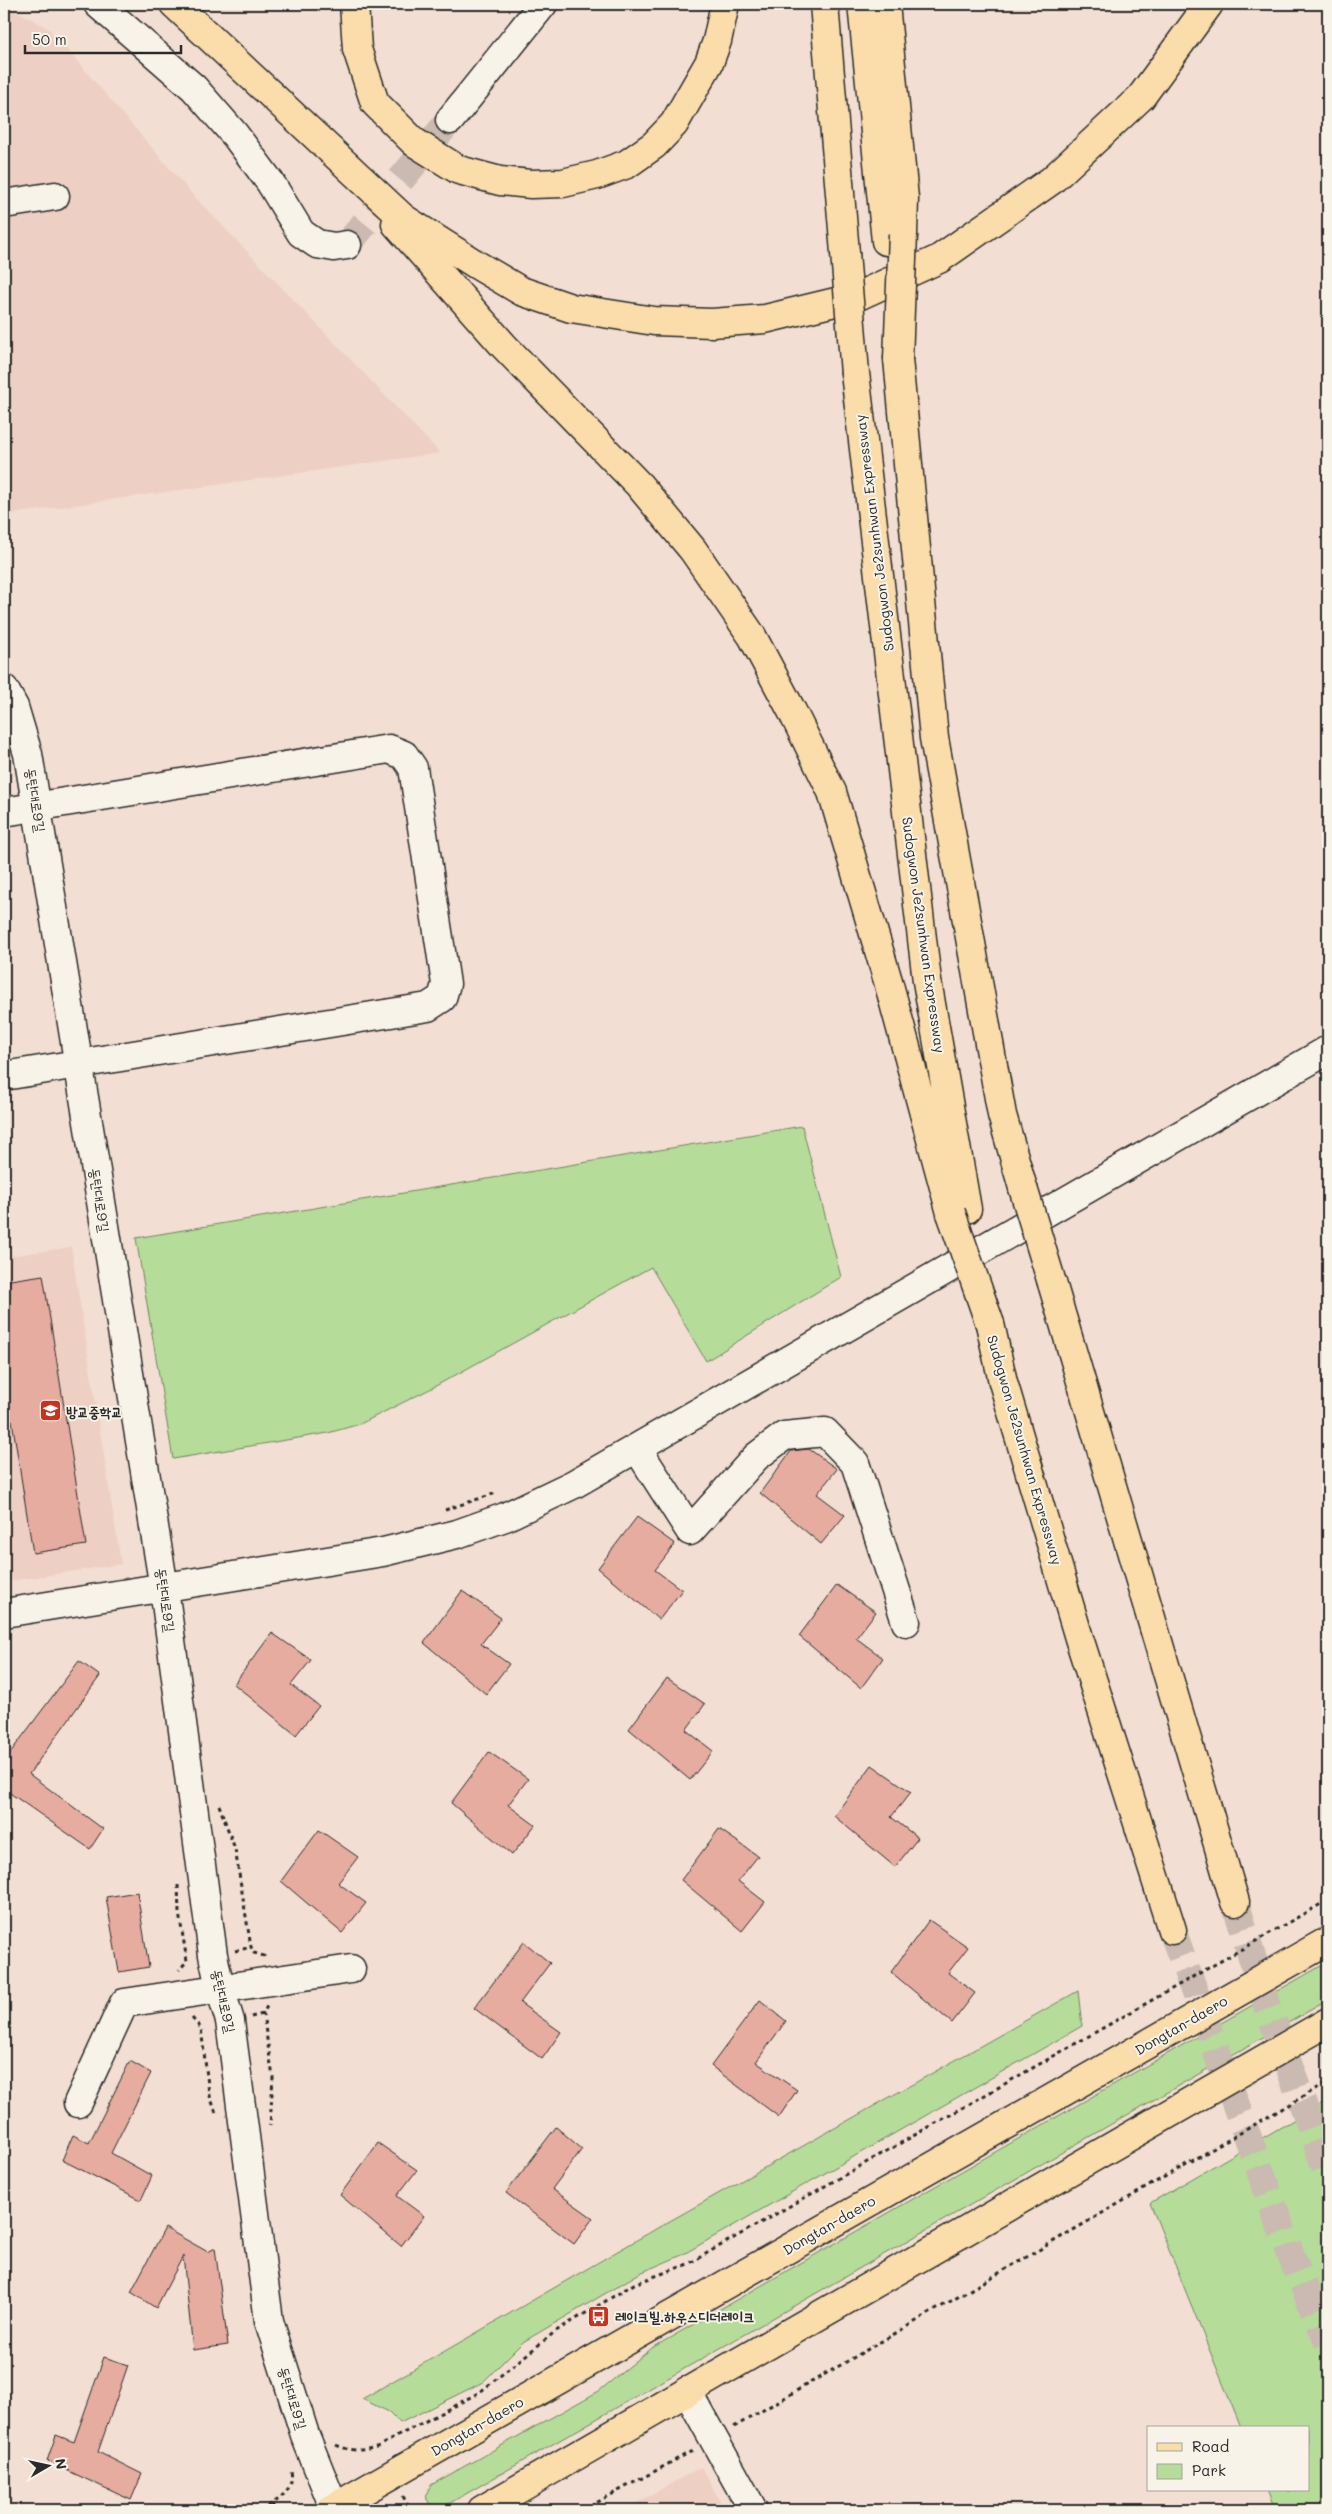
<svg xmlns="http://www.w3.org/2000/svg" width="1332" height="2514" font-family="Mali,'Poor Story',sans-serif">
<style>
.built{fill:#eecfc3}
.green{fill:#b5dc98;stroke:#708462}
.building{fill:#e6aca0;stroke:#2b2b2b}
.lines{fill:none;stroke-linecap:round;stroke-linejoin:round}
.minor-tunnel{stroke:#cabab1;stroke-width:28;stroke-dasharray:28 14;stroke-linecap:butt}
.highway-tunnel{stroke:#cabab1;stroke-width:28;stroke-dasharray:28 14;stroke-linecap:butt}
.minor-casing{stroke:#2b2b2b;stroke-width:31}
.major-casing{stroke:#2b2b2b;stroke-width:31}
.highway-casing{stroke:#2b2b2b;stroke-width:31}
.path{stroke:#2b2b2b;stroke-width:3;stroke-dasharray:4 4;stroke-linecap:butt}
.minor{stroke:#f7f3e8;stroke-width:28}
.major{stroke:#faddab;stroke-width:28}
.highway{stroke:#faddab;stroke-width:28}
.highway-bridge-casing{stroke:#2b2b2b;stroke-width:31;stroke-linecap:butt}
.highway-bridge{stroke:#faddab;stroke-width:28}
.labels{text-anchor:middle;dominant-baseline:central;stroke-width:4;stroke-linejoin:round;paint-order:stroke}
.street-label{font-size:14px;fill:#2b2b2b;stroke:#f7f3e8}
.poi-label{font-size:14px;font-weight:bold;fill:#2b2b2b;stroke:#f7f3e8;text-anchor:start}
</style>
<rect width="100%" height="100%" fill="#f2ded2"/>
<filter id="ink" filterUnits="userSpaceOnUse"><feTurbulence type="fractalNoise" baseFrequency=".02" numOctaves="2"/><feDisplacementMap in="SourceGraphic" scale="10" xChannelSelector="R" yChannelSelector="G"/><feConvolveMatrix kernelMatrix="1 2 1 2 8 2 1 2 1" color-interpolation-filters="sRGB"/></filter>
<g filter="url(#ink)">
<path class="built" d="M4,4L49,29L191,193L440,453L4,515Z
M71,1247L121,1564L4,1582V1257Z
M701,2467L725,2510H624Z"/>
<path class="green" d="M802,1126L841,1277L706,1361L651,1267L432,1388L360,1424L328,1433L173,1459L136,1238Z
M1328,1962V2000L443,2507L435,2508L431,2506L425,2496L431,2485L599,2391L652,2348Z
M1078,1991L1082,2026L682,2255L640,2273L523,2342L483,2382L400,2423L389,2412L362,2399L661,2226Z
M1328,2100V2510H1275L1267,2490H1308V2428H1241L1150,2203Z"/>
<path class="building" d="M43,1275L86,1545L33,1553L12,1420L4,1421V1385L9,1384L4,1349V1281Z
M809,1449L837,1469L817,1494L845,1515L821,1544L760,1493L791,1451Z
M637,1517L675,1544L655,1570L682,1590L659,1620L598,1568Z
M837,1585L876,1612L856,1638L883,1658L861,1688L799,1636Z
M462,1591L501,1618L481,1644L509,1664L486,1694L424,1643Z
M272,1633L311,1660L291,1685L319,1706L296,1735L234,1684Z
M79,1661L100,1676L29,1774L103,1829L90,1849L4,1789V1761Z
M667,1678L705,1704L686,1730L713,1751L690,1780L629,1729Z
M489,1752L528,1779L508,1805L535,1825L512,1855L451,1803Z
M872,1765L911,1792L891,1817L918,1838L895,1867L834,1816Z
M719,1829L758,1856L738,1881L765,1902L742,1931L681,1880Z
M319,1830L358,1857L338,1883L366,1903L342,1933L281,1881Z
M137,1892L149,1967L119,1972L106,1897Z
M929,1920L968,1947L948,1973L975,1993L952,2023L891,1972Z
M524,1942L550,1963L520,2003L561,2032L542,2059L474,2008Z
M760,2000L786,2021L756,2062L797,2090L779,2117L711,2066Z
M130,2061L151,2073L111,2153L152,2176L141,2200L62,2160L73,2135L89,2143Z
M556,2127L582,2149L552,2189L593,2218L574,2244L506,2193Z
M378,2143L417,2170L397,2196L424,2216L401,2246L340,2195Z
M165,2228L208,2252L215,2248L228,2345L193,2350L183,2256L156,2308L131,2292Z
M104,2357L128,2365L98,2452L142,2474L131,2500L47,2461L56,2435L74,2442Z"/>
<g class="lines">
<path class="minor-tunnel" d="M347,245L450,120"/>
<path class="highway-tunnel" d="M1235,1902L1265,1999L1328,2174
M1172,1930L1292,2258L1328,2342"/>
<defs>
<path id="minor" d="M98,4L194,88L235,135L270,182L301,233L317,244L334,247L347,245
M450,120L543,4
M4,204L55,196
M4,689L14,707L28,754L164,1588L213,1955L220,1988L230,2021L269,2321L305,2435L335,2510
M4,812L389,749L404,755L413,768L446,984L442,998L428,1007L4,1076
M637,1448L690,1531L756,1457L784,1436L825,1432L855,1463L906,1622
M4,1613L383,1552L457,1534L505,1517L574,1484L1328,1050
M78,2103L124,2003L351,1969
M687,2391L753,2510"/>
<path id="major" d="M330,2510L1328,1941
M482,2510L1328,2022"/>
<path id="highway" d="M174,4L403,218L477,265L521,291L571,308L654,321L712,323L765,319L856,297L939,259L1052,180L1141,97L1209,4
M354,4L357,49L375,103L414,142L459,170L500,181L531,184L563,183L597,175L627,164L654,145L674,124L709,63L717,41L725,4
M824,4L845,253
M862,4L886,241
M885,4L904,198L903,234
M396,224L504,346L639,485L693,550L752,636L792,711L832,792L888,981L951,1213
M898,359L934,738L1002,1115L1023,1188
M855,373L927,981L967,1209
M1052,1283L1235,1902
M990,1324L1003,1382L1079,1638L1172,1930"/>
</defs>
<use href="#minor" class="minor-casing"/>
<use href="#major" class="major-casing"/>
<use href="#highway" class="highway-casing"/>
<path class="path" d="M445,1510L496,1493
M219,1805L235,1849L251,1947L254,1953L264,1956V1959
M178,1885L179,1913L187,1961L179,1970
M235,1951L251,1947
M267,2006L263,2014L273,2077L270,2126
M251,2017L263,2014
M192,2018L201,2028L209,2093L217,2116
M734,2427L1328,2082
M336,2445C351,2452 364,2451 379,2446L480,2392L556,2331L634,2284L688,2264L1328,1900
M403,2496L410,2510
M272,2504L275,2510
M261,2510C276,2502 295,2491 291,2471
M583,2510L694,2450"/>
<use href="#minor" class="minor"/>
<use href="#major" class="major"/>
<use href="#highway" class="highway"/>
<defs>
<path id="highway-bridge" d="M845,253L855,373
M898,359L903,234
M1023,1188L1052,1283
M951,1213L990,1324"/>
</defs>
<use href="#highway-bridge" class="highway-bridge-casing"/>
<use href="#highway-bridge" class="highway-bridge"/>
</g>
</g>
<defs>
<symbol id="school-square" viewBox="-11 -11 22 22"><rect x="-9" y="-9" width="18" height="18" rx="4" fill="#c8321e" stroke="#f7f3e8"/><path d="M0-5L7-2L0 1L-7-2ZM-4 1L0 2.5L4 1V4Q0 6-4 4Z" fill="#fff"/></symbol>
<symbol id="bus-square" viewBox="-11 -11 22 22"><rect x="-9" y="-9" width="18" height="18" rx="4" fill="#c8321e" stroke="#f7f3e8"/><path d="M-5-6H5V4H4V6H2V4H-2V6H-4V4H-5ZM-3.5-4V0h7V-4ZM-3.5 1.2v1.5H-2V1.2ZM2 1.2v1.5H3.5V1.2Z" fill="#fff"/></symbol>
</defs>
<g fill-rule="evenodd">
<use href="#school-square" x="38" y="1398" width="25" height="25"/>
<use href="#bus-square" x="586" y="2304" width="25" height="25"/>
</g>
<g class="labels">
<g class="street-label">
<text transform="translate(874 533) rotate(-97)">Sudogwon Je2sunhwan Expressway</text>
<text transform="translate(36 800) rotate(81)">동탄대로9길</text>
<text transform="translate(924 935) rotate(82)">Sudogwon Je2sunhwan Expressway</text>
<text transform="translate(100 1200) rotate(81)">동탄대로9길</text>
<text transform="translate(1025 1450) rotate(74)">Sudogwon Je2sunhwan Expressway</text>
<text transform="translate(166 1600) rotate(82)">동탄대로9길</text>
<text transform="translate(224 2001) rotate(77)">동탄대로9길</text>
<text transform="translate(1181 2025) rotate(-30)">Dongtan-daero</text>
<text transform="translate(829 2225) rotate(-30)">Dongtan-daero</text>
<text transform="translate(293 2398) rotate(73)">동탄대로9길</text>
<text transform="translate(477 2426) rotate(-30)">Dongtan-daero</text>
</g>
<g class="poi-label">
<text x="66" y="1411">방교중학교</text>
<text x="615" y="2316">레이크빌.하우스디더레이크</text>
</g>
</g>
<rect width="1332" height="2514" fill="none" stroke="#f7f3e8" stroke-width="20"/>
<rect x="10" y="10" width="1312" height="2494" fill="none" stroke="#2b2b2b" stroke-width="2" filter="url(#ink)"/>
<rect x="1147" y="2426" width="162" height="65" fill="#f7f3e8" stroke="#a5a39c"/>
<rect x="1157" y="2443" width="25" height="8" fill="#faddab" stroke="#a5a39c"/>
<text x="1192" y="2452" font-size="15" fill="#2b2b2b">Road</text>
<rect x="1157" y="2464" width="25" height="15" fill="#b5dc98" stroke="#a5a39c"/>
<text x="1192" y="2476" font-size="15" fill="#2b2b2b">Park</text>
<g transform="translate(48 2466) rotate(81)" stroke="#f7f3e8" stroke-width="4" paint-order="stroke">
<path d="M0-4L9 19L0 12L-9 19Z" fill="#2b2b2b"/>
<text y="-8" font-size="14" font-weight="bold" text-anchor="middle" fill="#2b2b2b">N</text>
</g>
<path d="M25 45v8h156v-8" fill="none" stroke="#2b2b2b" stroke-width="2.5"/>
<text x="32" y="45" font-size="15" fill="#2b2b2b" stroke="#f7f3e8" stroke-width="4" paint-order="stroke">50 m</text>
</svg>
